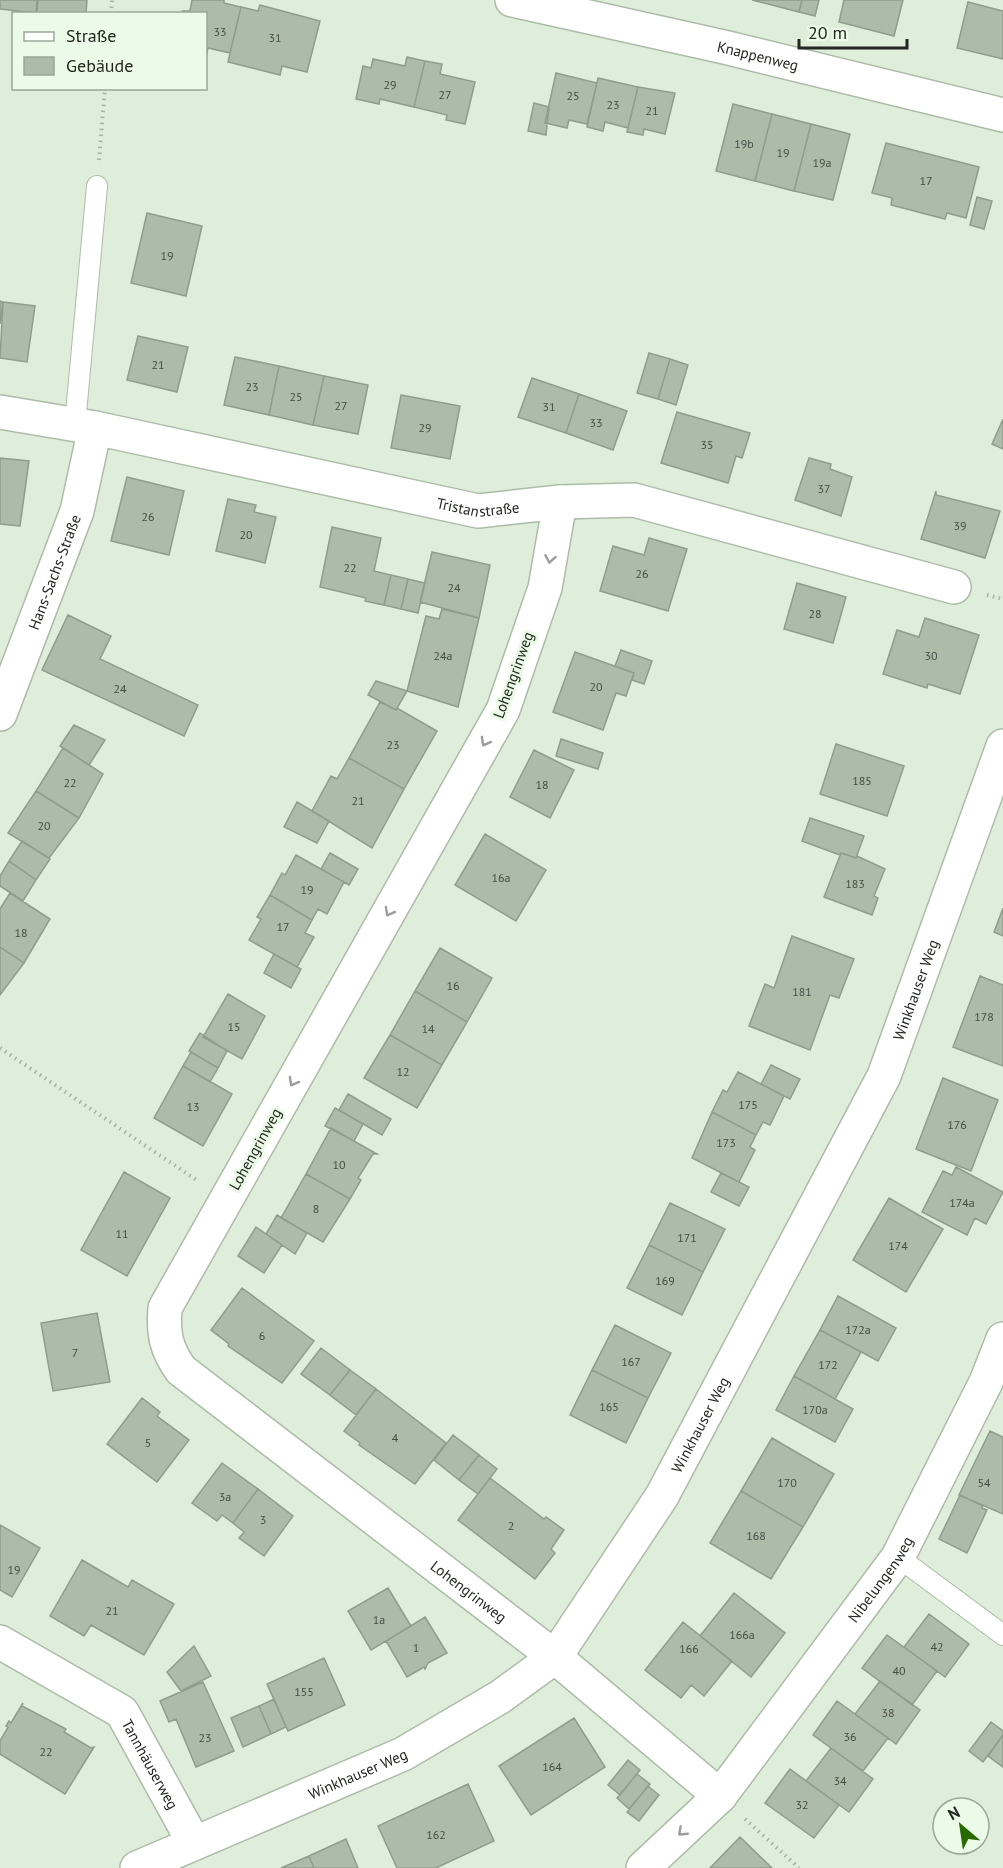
<svg xmlns="http://www.w3.org/2000/svg" width="1003" height="1868" font-family="'PT Sans',sans-serif">
<style>
.building{fill:#adbba9;stroke:#8f9d8b;stroke-width:1.5}
.lines{fill:none;stroke-linecap:round;stroke-linejoin:round}
.lane-casing{stroke:#adbca9;stroke-width:22}
.street-casing{stroke:#adbca9;stroke-width:36}
.path{stroke:#a5b1a1;stroke-width:4;stroke-dasharray:1.5 4.5;stroke-linecap:butt}
.lane{stroke:#fff;stroke-width:20}
.street{stroke:#fff;stroke-width:33}
.oneway{stroke:#9c9e9b}
.labels{text-anchor:middle;dominant-baseline:central;stroke-width:6;stroke-linejoin:round;paint-order:stroke}
.number-label{font-size:12px;fill:#454d43}
.street-label{font-size:15px;fill:#222821;stroke:#ecfbe7}
</style>
<rect width="100%" height="100%" fill="#dfeeda"/>
<path class="building" d="M0,0H37L36,13L0,9Z
M38,0H87L86,14H37Z
M192,0H224V3L241,7L230,53L208,48L206,57V14H186L183,11H190Z
M752,0H802L799,12Z
M802,0H819L815,16L799,12Z
M844,0H903L894,36L839,22Z
M968,2L1003,11V59L957,48Z
M260,5L320,21L307,72L282,66L280,75L228,62L241,7L258,11Z
M407,57L425,61L414,107L380,99L379,104L356,99L363,66L371,68L373,59L405,66Z
M425,61L442,64L440,74L475,82L465,124L446,120L447,115L414,107Z
M556,73L597,83L587,124L569,120L567,128L545,123Z
M598,78L638,87L628,128L605,122L603,131L587,127Z
M638,87L675,93L665,134L644,129L643,135L627,132Z
M534,103L549,107L546,135L528,131Z
M733,104L772,114L755,181L716,171Z
M772,114L811,124L794,191L755,181Z
M811,124L850,134L833,200L794,191Z
M886,143L979,167L966,218L947,213L945,219L891,205L892,198L872,193Z
M977,197L992,201L984,229L970,225Z
M147,213L202,226L186,296L131,283Z
M0,301L3,302L0,324Z
M3,302L35,306L27,362L0,358Z
M138,336L188,347L177,392L127,380Z
M649,353L670,359L658,399L637,393Z
M235,357L279,366L269,415L224,405Z
M670,359L688,365L676,405L658,399Z
M279,366L324,376L313,425L269,415Z
M324,376L368,385L358,434L313,425Z
M532,378L579,394L566,433L518,417Z
M579,394L627,411L613,450L566,433Z
M401,395L460,406L450,459L391,448Z
M677,412L750,433L742,458L736,456L728,483L661,463Z
M1003,419V449L992,444Z
M0,458L29,461L20,526L0,524Z
M809,458L831,464L830,469L852,477L841,516L795,500Z
M127,477L184,491L169,555L111,541Z
M936,491V495L1000,511L985,558L921,539Z
M228,499L256,505L254,512L276,517L265,563L216,551Z
M332,527L381,538L374,571L391,575L384,605L365,601L366,598L320,587Z
M649,538L687,549L668,611L600,591L613,546L644,555Z
M432,552L490,565L479,618L420,602Z
M391,575L408,579L401,609L384,605Z
M408,579L425,583L418,613L401,609Z
M797,583L846,597L833,643L784,629Z
M442,609L479,618L458,707L407,691L426,616L439,619Z
M68,615L111,636L100,659L198,705L184,736L42,670Z
M925,618L979,635L960,694L928,684L927,688L883,674L897,630L919,637Z
M621,650L652,661L644,684L632,680L634,673L615,666Z
M575,652L634,673L626,696L616,693L603,730L553,712Z
M376,681L407,691L396,710L368,695Z
M380,702L396,710L397,708L437,731L404,789L349,758Z
M74,725L105,740L89,765L60,746Z
M561,739L603,753L598,769L556,756Z
M836,744L904,766L887,816L820,794Z
M63,748L103,774L79,818L36,791Z
M534,750L574,770L550,818L510,797Z
M349,758L404,789L372,848L312,811L331,776L337,779Z
M36,791L79,818L49,858L8,833Z
M297,802L329,821L317,843L284,827Z
M810,818L864,836L856,858L841,853L840,855L802,841Z
M485,834L546,870L516,921L455,885Z
M22,841L50,859L36,880L9,861Z
M330,853L358,869L349,885L321,869Z
M841,853L856,858L857,856L885,869L874,896L878,898L872,915L824,897Z
M296,855L344,882L327,914L318,909L312,920L270,895L282,873L285,875Z
M9,861L36,880L23,901L0,886V876Z
M10,893L50,919L24,963L0,947V909Z
M270,895L312,920L305,933L314,937L297,967L249,940L261,919L257,917Z
M1003,908V936L994,932Z
M792,936L854,959L839,998L830,995L810,1050L749,1026L765,984L774,988Z
M0,947L24,963L0,995Z
M440,948L492,978L467,1022L415,991Z
M274,954L301,969L291,988L264,973Z
M980,976L1003,985V1066L953,1047Z
M415,991L467,1022L442,1065L390,1035Z
M228,994L265,1016L242,1059L203,1037Z
M200,1033L227,1051L218,1068L189,1051Z
M390,1035L442,1065L417,1108L364,1078Z
M191,1052L218,1068L210,1082L183,1066Z
M771,1065L800,1079L790,1099L761,1084Z
M183,1066L232,1094L203,1146L154,1118Z
M738,1072L784,1096L770,1125L763,1122L756,1135L712,1112L723,1090L727,1092Z
M943,1078L998,1100L971,1171L916,1149Z
M348,1094L391,1119L382,1135L339,1110Z
M335,1108L363,1124L354,1141L325,1126Z
M712,1112L756,1135L750,1147L755,1150L739,1182L692,1158Z
M331,1128L377,1154H373L358,1178L361,1180L350,1199L306,1174Z
M956,1167L1003,1192L986,1224L975,1218L967,1235L922,1212L943,1171L952,1175Z
M124,1172L170,1198L127,1276L81,1250Z
M721,1173L749,1187L739,1206L711,1192Z
M306,1174L350,1199L323,1242L281,1218Z
M889,1198L943,1229L906,1292L853,1260Z
M670,1203L725,1229L703,1272L649,1245Z
M277,1215L307,1233L295,1254L266,1234Z
M256,1227L282,1245L264,1273L238,1256Z
M649,1245L703,1272L682,1315L627,1288Z
M242,1288L314,1341L282,1383L228,1346L229,1344L211,1330Z
M838,1296L896,1328L878,1361L820,1330Z
M97,1313L110,1382L53,1391L41,1323Z
M615,1325L671,1353L648,1398L592,1370Z
M820,1330L861,1352L835,1399L794,1376Z
M321,1348L350,1370L330,1395L301,1374Z
M350,1370L376,1389L356,1415L330,1395Z
M592,1370L648,1398L626,1443L570,1415Z
M794,1376L853,1409L835,1442L776,1410Z
M376,1389L446,1443L415,1484L359,1445L360,1443L344,1431Z
M142,1398L160,1412L157,1416L189,1440L157,1482L107,1444Z
M990,1431L1003,1437V1514L959,1495Z
M453,1435L479,1455L459,1480L434,1460Z
M772,1438L834,1474L803,1527L741,1491Z
M479,1455L497,1469L478,1494L459,1480Z
M222,1463L258,1489L233,1523L222,1515L217,1521L192,1503Z
M490,1478L544,1519L546,1517L564,1530L551,1549L555,1553L535,1579L458,1520Z
M258,1489L293,1516L264,1556L239,1538L244,1532L233,1523Z
M741,1491L803,1527L771,1579L710,1543Z
M960,1495L983,1506L982,1508L987,1510L967,1553L939,1539Z
M0,1525L40,1548L12,1597L0,1590Z
M82,1560L128,1587L132,1580L174,1604L144,1655L91,1625L84,1636L50,1616Z
M388,1588L411,1626L371,1650L348,1611Z
M734,1593L785,1633L751,1677L700,1636Z
M929,1614L969,1644L945,1677L904,1647Z
M425,1617L447,1653L428,1663L425,1669L424,1667L407,1677L386,1641Z
M683,1622L732,1661L704,1696L691,1685L681,1698L645,1670Z
M887,1635L937,1671L912,1705L862,1668Z
M194,1646L211,1676L181,1691L167,1672Z
M324,1658L345,1705L288,1731L267,1684Z
M880,1681L920,1710L896,1744L855,1714Z
M203,1682L234,1751L196,1767L176,1719L169,1722L160,1701Z
M274,1699L286,1727L271,1734L259,1706Z
M837,1701L888,1738L863,1771L813,1735Z
M23,1703L22,1706L66,1729L64,1732L91,1748L94,1747L65,1794L0,1754V1741L8,1727L6,1726L9,1721L11,1723Z
M259,1706L271,1734L243,1747L231,1718Z
M574,1718L605,1767L531,1815L499,1766Z
M991,1722L1003,1731V1735L983,1762L969,1751Z
M1003,1735V1767L988,1756Z
M831,1748L873,1779L849,1812L806,1781Z
M628,1760L640,1770L620,1795L608,1785Z
M790,1769L839,1805L814,1838L765,1803Z
M637,1774L650,1784L629,1809L617,1798Z
M468,1784L494,1841L436,1868H397L378,1826Z
M648,1786L659,1795L639,1821L627,1812Z
M740,1837L772,1868H710Z
M346,1839L358,1868H314L309,1856Z
M309,1856L314,1868H281Z"/>
<g class="lines">
<defs>
<path id="lane" d="M75,424L97,186
M898,1557L1003,1635"/>
<g id="street">
<path id="s1" d="M512,0L724,47L1003,115"/>
<path id="s2" d="M0,412L95,428L478,511L560,502L634,500L954,587"/>
<path id="s3" d="M560,502L545,588L503,710L165,1308C163,1334 166,1349 181,1370L555,1657L720,1796"/>
<path id="s4" d="M0,714L77,511L95,428"/>
<path id="s5" d="M0,1642L122,1712L194,1843"/>
<path id="s6" d="M137,1868L403,1754L500,1697L555,1657L662,1496L884,1076L1003,746"/>
<path id="s7" d="M643,1868L720,1796L898,1557L986,1382L1003,1339"/>
</g>
</defs>
<use href="#lane" class="lane-casing"/>
<use href="#street" class="street-casing"/>
<path class="path" d="M111,14L112,0
M99,160L105,88
M987,595L1003,599
M0,1048L198,1181
M745,1819L799,1868"/>
<use href="#lane" class="lane"/>
<use href="#street" class="street"/>
</g>
<defs><path id="oneway-chevron" d="M-2-3.5L2.5 0L-2 3.5" fill="none" stroke-width="1.6" stroke-linecap="round" stroke-linejoin="round" transform="scale(1.5)"/></defs>
<g class="oneway">
<use href="#oneway-chevron" transform="translate(550 559) rotate(100)"/>
<use href="#oneway-chevron" transform="translate(485 742) rotate(119)"/>
<use href="#oneway-chevron" transform="translate(389 912) rotate(119)"/>
<use href="#oneway-chevron" transform="translate(293 1082) rotate(119)"/>
<use href="#oneway-chevron" transform="translate(682 1832) rotate(137)"/>
</g>
<g class="labels">
<g class="number-label">
<text x="220" y="31">33</text>
<text x="275" y="37">31</text>
<text x="390" y="84">29</text>
<text x="445" y="94">27</text>
<text x="573" y="95">25</text>
<text x="613" y="104">23</text>
<text x="652" y="110">21</text>
<text x="744" y="143">19b</text>
<text x="783" y="152">19</text>
<text x="822" y="162">19a</text>
<text x="926" y="180">17</text>
<text x="167" y="255">19</text>
<text x="158" y="364">21</text>
<text x="252" y="386">23</text>
<text x="296" y="396">25</text>
<text x="341" y="405">27</text>
<text x="549" y="406">31</text>
<text x="596" y="422">33</text>
<text x="425" y="427">29</text>
<text x="707" y="444">35</text>
<text x="824" y="488">37</text>
<text x="148" y="516">26</text>
<text x="960" y="525">39</text>
<text x="246" y="534">20</text>
<text x="350" y="567">22</text>
<text x="642" y="573">26</text>
<text x="454" y="587">24</text>
<text x="815" y="613">28</text>
<text x="443" y="655">24a</text>
<text x="931" y="655">30</text>
<text x="596" y="686">20</text>
<text x="120" y="688">24</text>
<text x="393" y="744">23</text>
<text x="862" y="780">185</text>
<text x="70" y="782">22</text>
<text x="542" y="784">18</text>
<text x="358" y="800">21</text>
<text x="44" y="825">20</text>
<text x="501" y="877">16a</text>
<text x="855" y="883">183</text>
<text x="307" y="889">19</text>
<text x="283" y="926">17</text>
<text x="21" y="932">18</text>
<text x="453" y="985">16</text>
<text x="802" y="991">181</text>
<text x="984" y="1016">178</text>
<text x="234" y="1026">15</text>
<text x="428" y="1028">14</text>
<text x="403" y="1071">12</text>
<text x="748" y="1104">175</text>
<text x="193" y="1106">13</text>
<text x="957" y="1124">176</text>
<text x="726" y="1142">173</text>
<text x="339" y="1164">10</text>
<text x="962" y="1202">174a</text>
<text x="316" y="1208">8</text>
<text x="122" y="1233">11</text>
<text x="687" y="1237">171</text>
<text x="898" y="1245">174</text>
<text x="665" y="1280">169</text>
<text x="858" y="1329">172a</text>
<text x="262" y="1335">6</text>
<text x="75" y="1352">7</text>
<text x="631" y="1361">167</text>
<text x="828" y="1364">172</text>
<text x="609" y="1406">165</text>
<text x="815" y="1409">170a</text>
<text x="395" y="1437">4</text>
<text x="148" y="1442">5</text>
<text x="787" y="1482">170</text>
<text x="984" y="1482">54</text>
<text x="225" y="1496">3a</text>
<text x="263" y="1519">3</text>
<text x="511" y="1525">2</text>
<text x="756" y="1535">168</text>
<text x="14" y="1569">19</text>
<text x="112" y="1610">21</text>
<text x="379" y="1619">1a</text>
<text x="742" y="1634">166a</text>
<text x="937" y="1646">42</text>
<text x="416" y="1647">1</text>
<text x="689" y="1648">166</text>
<text x="899" y="1670">40</text>
<text x="304" y="1691">155</text>
<text x="888" y="1712">38</text>
<text x="850" y="1736">36</text>
<text x="205" y="1737">23</text>
<text x="46" y="1751">22</text>
<text x="552" y="1766">164</text>
<text x="840" y="1780">34</text>
<text x="802" y="1804">32</text>
<text x="436" y="1834">162</text>
</g>
<g class="street-label">
<text stroke="none"><textPath href="#s1" startOffset="252">Knappenweg</textPath></text>
<text stroke="none"><textPath href="#s2" startOffset="488">Tristanstraße</textPath></text>
<text stroke="none"><textPath href="#s4" startOffset="152">Hans-Sachs-Straße</textPath></text>
<text transform="translate(513 675) rotate(-70)">Lohengrinweg</text>
<text stroke="none"><textPath href="#s6" startOffset="1230">Winkhauser Weg</textPath></text>
<text transform="translate(255 1149) rotate(-61)">Lohengrinweg</text>
<text stroke="none"><textPath href="#s6" startOffset="744">Winkhauser Weg</textPath></text>
<text stroke="none"><textPath href="#s7" startOffset="375">Nibelungenweg</textPath></text>
<text stroke="none"><textPath href="#s3" startOffset="1332">Lohengrinweg</textPath></text>
<text stroke="none"><textPath href="#s5" startOffset="200">Tannhäuserweg</textPath></text>
<text stroke="none"><textPath href="#s6" startOffset="240">Winkhauser Weg</textPath></text>
</g>
</g>
<rect x="12" y="12" width="195" height="78" fill="#ecfbe7" stroke="#9ba798" stroke-width="1.5"/>
<rect x="24" y="32" width="30" height="9" fill="#ffffff" stroke="#9ba798" stroke-width="1.5"/>
<text x="66" y="42" font-size="18" fill="#222821">Straße</text>
<rect x="24" y="57" width="30" height="18" fill="#adbba9" stroke="#9ba798" stroke-width="1.5"/>
<text x="66" y="72" font-size="18" fill="#222821">Gebäude</text>
<g transform="translate(961 1826) rotate(331)"><circle r="28" fill="#ecfbe7" stroke="#9ba798" stroke-width="1.5"/>
<path d="M0-4.5L10 22L0 15L-10 22Z" fill="#286a00"/>
<text y="-9" font-size="16" font-weight="bold" text-anchor="middle" fill="#222821">N</text>
</g>
<path d="M799 39v9h108v-9" fill="none" stroke="#222821" stroke-width="3"/>
<text x="808" y="39" font-size="18" fill="#222821" stroke="#ecfbe7" stroke-width="4.5" paint-order="stroke">20 m</text>
</svg>
